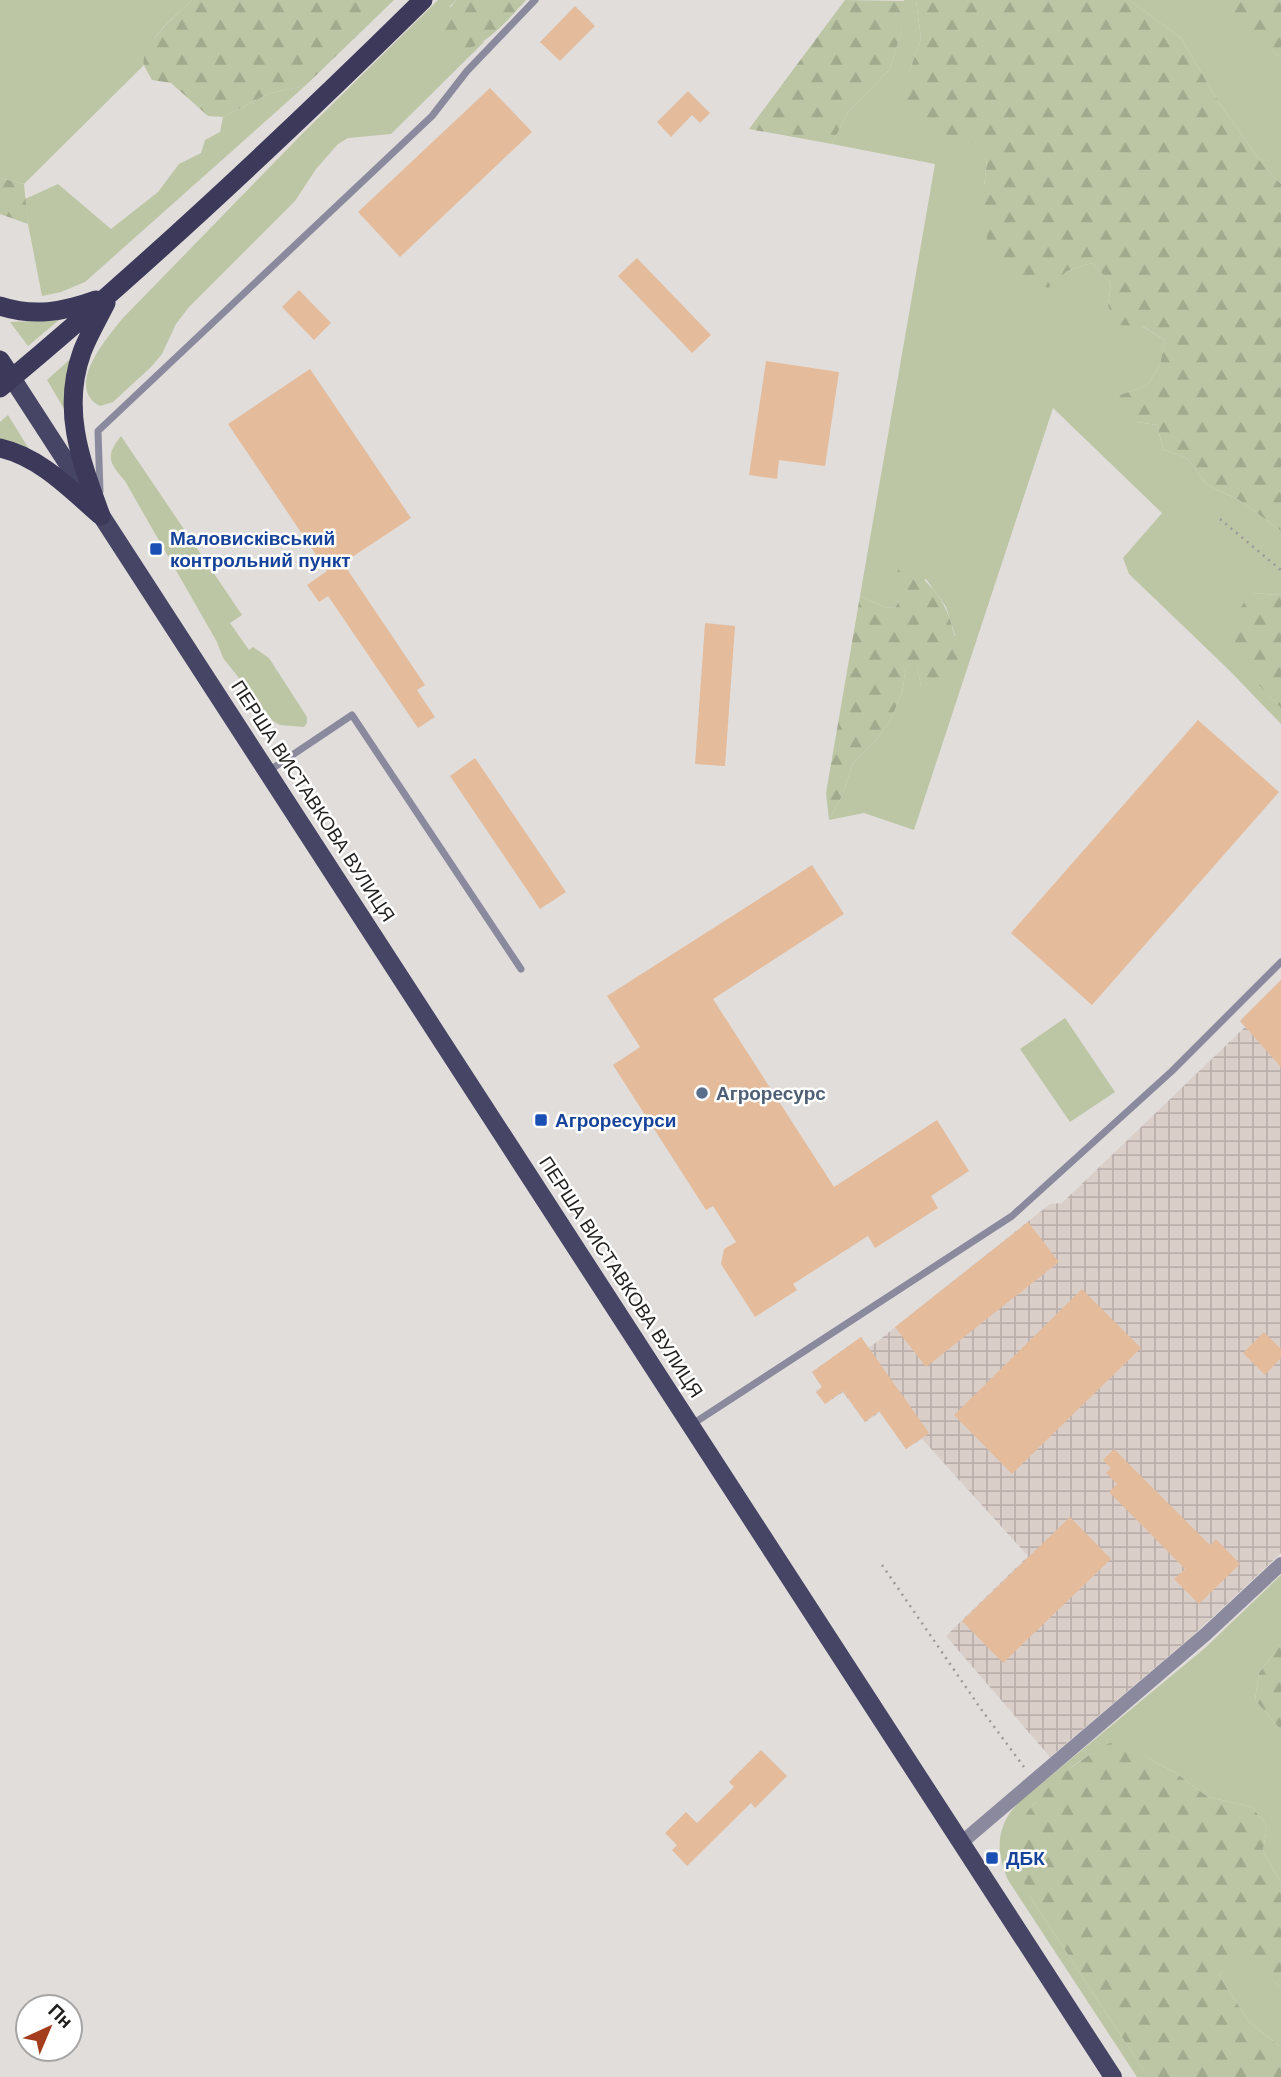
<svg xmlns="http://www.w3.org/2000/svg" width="1281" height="2077" font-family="Helvetica,sans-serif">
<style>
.industrial{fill:url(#industrial-grid)}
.grass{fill:#bcc6a4}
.forest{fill:url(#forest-firs)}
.building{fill:#e4bc9c}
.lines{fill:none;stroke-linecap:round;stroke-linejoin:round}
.path{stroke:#9c9998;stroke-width:2.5;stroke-dasharray:2 5;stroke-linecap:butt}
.service{stroke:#8a899d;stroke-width:7}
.minor{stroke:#8a899d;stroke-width:14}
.primary{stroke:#474565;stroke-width:18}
.trunk{stroke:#3c395b;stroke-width:19}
.transit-dot{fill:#1a4fb4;stroke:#fff;stroke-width:2.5}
.service-dot{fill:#5c6f8a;stroke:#fff;stroke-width:2.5}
.labels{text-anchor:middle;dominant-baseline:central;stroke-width:5;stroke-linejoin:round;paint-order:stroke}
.transit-label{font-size:19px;font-weight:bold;fill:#164399;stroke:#fff;text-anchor:start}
.street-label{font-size:19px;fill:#201f1e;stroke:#fff}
.service-label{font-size:19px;font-weight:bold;fill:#4e5e75;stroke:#fff;text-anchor:start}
</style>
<defs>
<pattern id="industrial-grid" width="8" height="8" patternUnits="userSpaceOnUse" patternTransform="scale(1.75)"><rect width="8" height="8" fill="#dacec9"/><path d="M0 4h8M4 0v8" fill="none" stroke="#bbb0ac"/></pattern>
<pattern id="forest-firs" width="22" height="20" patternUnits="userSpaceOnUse" patternTransform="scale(1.75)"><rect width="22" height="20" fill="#bcc6a4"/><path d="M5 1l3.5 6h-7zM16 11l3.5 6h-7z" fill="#a1aa8d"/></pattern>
</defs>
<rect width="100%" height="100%" fill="#e1dddb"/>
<path class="industrial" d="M1281,980V1553L1190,1638L1050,1757L946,1636L1028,1556L922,1439L906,1449L880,1412L865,1422L843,1392L825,1404L816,1392L822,1387L812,1372L861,1337L869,1348L1050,1204L1062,1203L1245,1027L1240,1021Z"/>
<path class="grass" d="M0,0H192C174,18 145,39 144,65L24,184L0,178Z
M438,0H456L450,6L463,50L485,41L391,134L348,138L338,144L316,169L295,201L189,307L176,324L162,354L151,367L113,402L100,406C64,387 107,338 122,319L303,133Z
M904,0H916L921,39L909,72L949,134L976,144L987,162L984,186L1067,271L1092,263L1111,283L1108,306L1165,340L1160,364L1148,385L1120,395L1137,422L1157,425L1163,449L1188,459L1207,485L1239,500L1281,531V595L1251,593L1259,686L1281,708V724L1229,670L1129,574L1123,558L1162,513L1053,408L914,830L864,813L829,820L842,796L853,763L875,741L889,723L902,693L906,667L917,664L921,686L955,635L946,607L926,579L900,599L895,608L884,607L860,596L935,164L832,144L848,112L890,69L901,33Z
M1129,0H1215L1281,58V184L1263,165L1218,101L1181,38Z
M305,86L85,282L61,292L42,296L28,224L25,199L58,184L111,229L158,192L179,164L201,153L205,140L220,132L223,117L270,93Z
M59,320L28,346L10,322Z
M78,352L67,414L47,380Z
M8,415L29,449L0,439V422Z
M121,436L242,615L230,623L249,650L253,647L269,658L307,717V723L304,727L280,725L273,721L223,658L217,642L125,481C109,463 105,456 121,436Z
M1065,1018L1115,1092L1070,1122L1020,1049Z
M1281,1575V1644L1259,1673L1255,1700L1281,1730V1883L1263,1851L1267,1826L1252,1807L1208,1797L1176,1773L1151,1760L1126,1738C1081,1753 1058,1777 1027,1812L1029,1895L1148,2077H1137L1008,1880C995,1850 996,1826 1019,1802L1205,1648Z
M1241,1955L1281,1987V2047L1249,2022L1219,1975Z"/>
<path class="forest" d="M192,0H394L305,86L270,93L223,117L208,116L171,83L152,80C150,76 146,70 144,65C139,46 179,13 192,0Z
M456,0H526C510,17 467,71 442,41C439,37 437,30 436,26Z
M845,0L906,1L901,33L890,69L848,112L832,144L749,129Z
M916,0H1129L1181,38L1218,101L1263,165L1281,184V531L1239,500L1207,485L1188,459L1163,449L1157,425L1137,422L1118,403L1120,395L1148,385L1160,364L1165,340L1142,326L1118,325L1108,306L1111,283L1092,263L1067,271L1048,288L1015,274L987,242L984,186L987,162L975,144L920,126L903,104L909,72L921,39Z
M1215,0H1281V58L1222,7Z
M0,178L24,184L28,224L0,214Z
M907,566C949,596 954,623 960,671L943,692L929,694L921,686L917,665L906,667L902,693L889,723L875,741L853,763L842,796L829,820L826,793L860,596L884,607L895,608L900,599L893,586L899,567Z
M1251,593L1281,595V708C1259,686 1225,655 1234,621C1236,612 1246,601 1251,593Z
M1281,1644V1730L1255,1700L1259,1673Z
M1126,1737L1151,1760L1176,1773L1208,1797L1252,1807L1267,1826L1263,1851L1281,1883V1987L1241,1956L1219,1975L1249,2022L1281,2047V2077H1148L1029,1895L1013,1854L1027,1812L1058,1777L1100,1747Z"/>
<path class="building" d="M575,6L595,26L560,61L540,42Z
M490,88L532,132L400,257L358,212Z
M688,91L710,113L700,123L692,115L671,137L657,122Z
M637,258L711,335L692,353L618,276Z
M299,290L331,323L314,340L282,307Z
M766,361L839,372L825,466L779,460L777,479L749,475Z
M310,369L411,518L343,563L425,685L417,690L435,717L418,728L328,596L319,602L307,585L327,571L228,424Z
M705,623L735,626L725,766L695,764Z
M1198,720L1279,792L1092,1005L1011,933Z
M475,758L566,892L540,909L450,776Z
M812,865L844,914L713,999L834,1187L937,1120L969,1171L931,1196L938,1208L875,1248L868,1236L793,1284L797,1290L755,1317L721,1264L724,1249L736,1242L713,1206L706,1210L613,1065L640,1047L607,996Z
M1281,980V1067L1240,1021Z
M1028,1222L1059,1262L926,1367L895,1327Z
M1082,1289L1141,1348L1012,1474L954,1415Z
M1264,1332L1281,1349V1358L1265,1375L1243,1353Z
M861,1337L929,1433L906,1449L879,1411L865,1422L843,1391L825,1404L816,1392L822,1387L812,1372Z
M1114,1449L1210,1545L1216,1539L1240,1564L1199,1604L1174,1579L1185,1569L1109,1492L1117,1484L1106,1473L1111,1468L1103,1460Z
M1070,1517L1111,1559L1003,1663L962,1621Z
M761,1750L787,1776L755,1808L751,1803L687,1866L672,1850L677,1845L665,1833L686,1812L697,1823L734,1787L729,1782Z"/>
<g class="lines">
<path class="path" d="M1220,519L1281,570
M882,1565L981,1709L1024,1767"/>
<path class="service" d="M100,491L98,431L432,116L467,71L535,0
M267,772L352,715L521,969
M691,1425L1012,1216L1172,1071L1281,962"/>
<path class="minor" d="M961,1843L1206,1634L1281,1564"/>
<path class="primary" d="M12,378L1113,2077"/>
<path class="trunk" d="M0,306C34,317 63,312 96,300
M0,360L12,378
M0,388C147,266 287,134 423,0
M0,448C40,457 70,489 100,515
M101,516C81,461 61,410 82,352C88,336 98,319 106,303"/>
</g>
<g class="transit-dot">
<rect x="149" y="542" width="14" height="14" rx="3.5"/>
<rect x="534" y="1113" width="14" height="14" rx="3.5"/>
<rect x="985" y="1851" width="14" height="14" rx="3.5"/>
</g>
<circle class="service-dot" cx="702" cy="1093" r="7"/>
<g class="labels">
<g class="transit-label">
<text x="170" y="538">Маловисківський<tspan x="170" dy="22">контрольний пункт</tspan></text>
<text x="555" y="1120">Агроресурси</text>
<text x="1006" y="1858">ДБК</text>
</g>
<g class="street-label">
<text transform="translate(313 801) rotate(57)">ПЕРША ВИСТАВКОВА ВУЛИЦЯ</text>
<text transform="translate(621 1277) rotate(57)">ПЕРША ВИСТАВКОВА ВУЛИЦЯ</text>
</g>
<g class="service-label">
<text x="716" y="1093">Агроресурс</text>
</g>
</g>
<g transform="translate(49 2028) rotate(44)"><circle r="33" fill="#ffffff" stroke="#a6a5a5" stroke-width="2"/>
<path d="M0-5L12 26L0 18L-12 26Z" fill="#a43d1d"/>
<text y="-10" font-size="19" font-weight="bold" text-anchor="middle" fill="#201f1e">Пн</text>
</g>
</svg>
